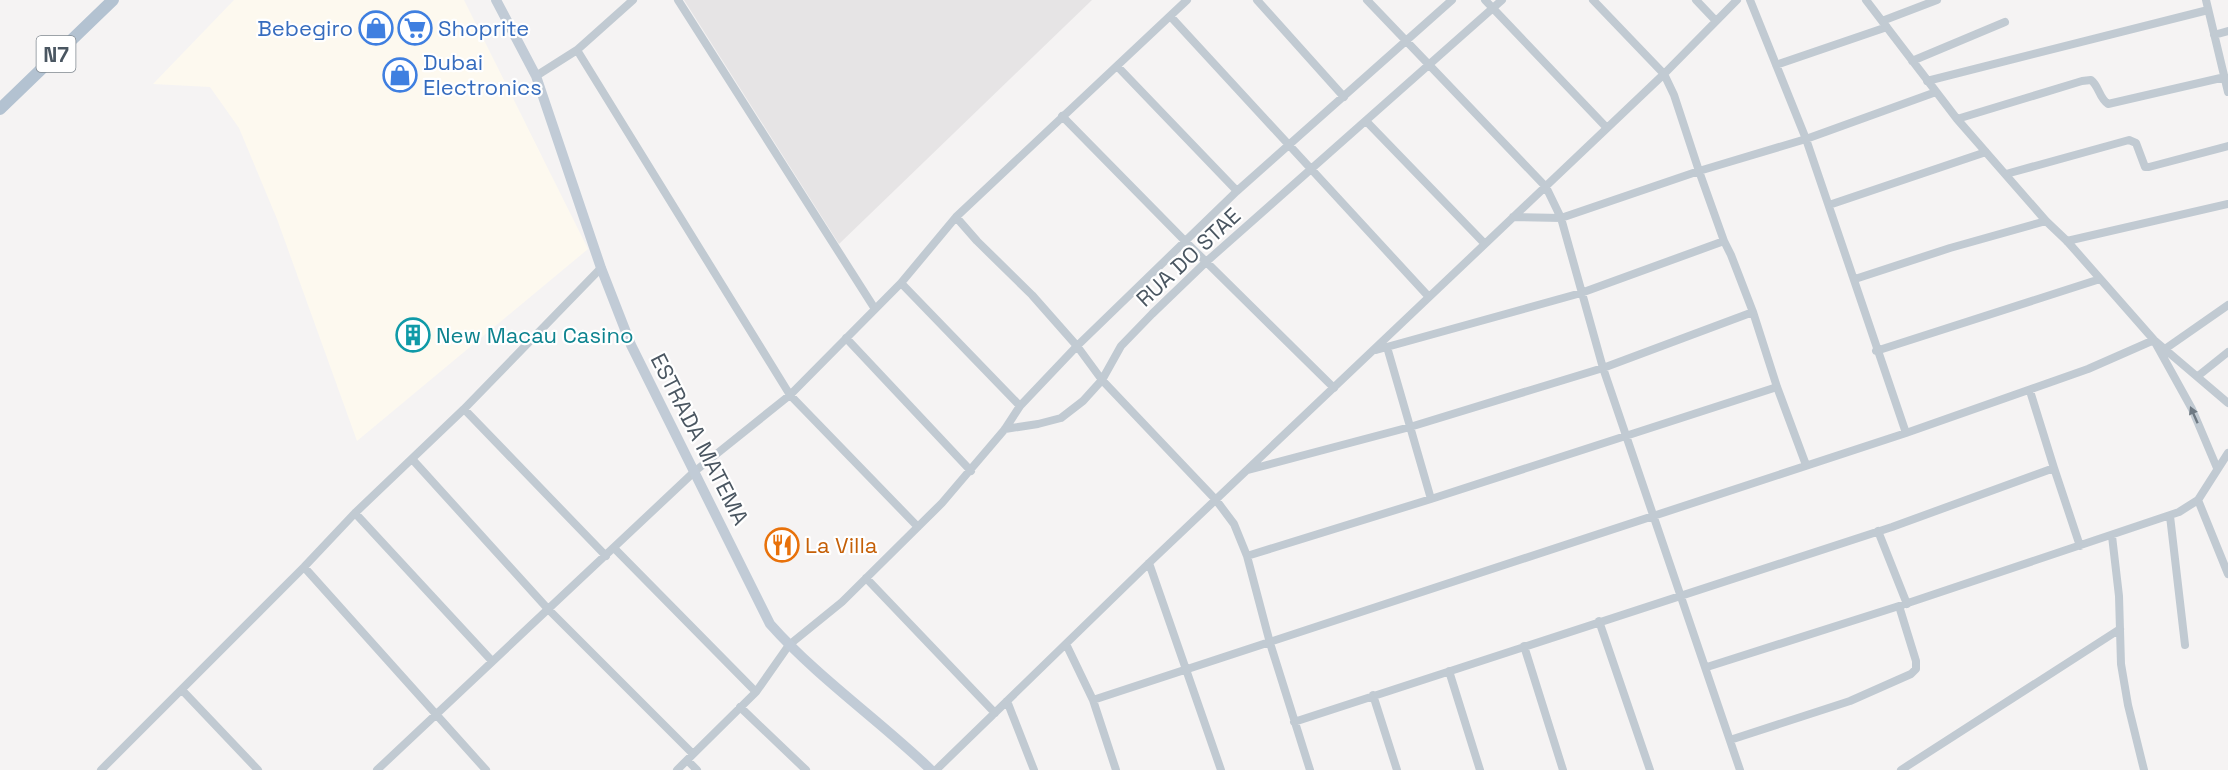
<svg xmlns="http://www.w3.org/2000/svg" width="2228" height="770" font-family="'Space Grotesk',sans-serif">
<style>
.commercial{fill:#fdf9ef}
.education{fill:#e6e4e5}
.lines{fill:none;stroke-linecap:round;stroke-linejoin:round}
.street{stroke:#c1cad2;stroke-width:8}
.secondary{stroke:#c1cbd6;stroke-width:10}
.primary{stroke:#b3c2d1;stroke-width:12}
.oneway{fill:#6e7983}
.labels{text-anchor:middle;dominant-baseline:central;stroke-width:4.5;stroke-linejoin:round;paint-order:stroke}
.shield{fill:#fff;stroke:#808990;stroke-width:1.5}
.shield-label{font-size:21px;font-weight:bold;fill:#4a5661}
.shop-label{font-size:22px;fill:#366cbe;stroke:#fff;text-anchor:start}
.street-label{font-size:22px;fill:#4a5661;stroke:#fff}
.culture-label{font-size:22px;fill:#0d838f;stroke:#fff;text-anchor:start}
.food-label{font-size:22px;fill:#c56008;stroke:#fff;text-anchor:start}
</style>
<rect width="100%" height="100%" fill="#f5f3f3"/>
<path class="commercial" d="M234,0H464L588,249L357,441L277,219L239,128L210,87L153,84Z"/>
<path class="education" d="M684,0H1092L839,244Z"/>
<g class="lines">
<path class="street" d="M678,0L875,309
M1257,0L1344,97
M1367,0L1546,187L1561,218L1603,368L1740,770
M1485,0L1606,127
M1593,0L1664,74L1674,95L1699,171L1724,241L1731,255L1753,312L1777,387L1806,465
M1696,0L1715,20
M1750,0L1806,139L1906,433
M1866,0L1957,119L2046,221L2067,241L2154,340L2228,403
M2206,0L2228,92
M1171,17L1429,297
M1882,21L1937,0
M2214,35L2228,31
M577,50L633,0
M1912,61L2005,22
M1776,65L1887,27
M1117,66L1237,191
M536,76L577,50L790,395L918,527
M1927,81L2208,10
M1062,116L1185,241L1334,388
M1957,119L2082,81L2091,80C2099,86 2099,98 2108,104L2225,77
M1366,121L1485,244
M2006,174L2129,140L2136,143L2145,167H2149L2228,146
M1829,205L1986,152
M956,217L977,241L1032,295L1077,346L1102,380L1216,500L1234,524L1247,556L1270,643L1310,770
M1513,217L1561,218L1699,171L1806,139L1936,92
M2067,241L2228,204
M1855,279L1950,248L2046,221
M901,283L1020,406
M846,338L971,471
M2156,344L2192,409L2217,468
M1387,347L1431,499
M2165,349L2228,305
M1376,350L1581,293L1724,241
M1876,351L2100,279
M2198,376L2228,352
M2030,391L2054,468L2080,546
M464,409L606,556
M1005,429L1038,424L1061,418L1083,401L1102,380L1121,346L1152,314L1206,262L1502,0
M412,459L548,609L693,754
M1248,470L1410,427L1603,368L1753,312
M2198,500L2228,574
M355,513L492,661
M2170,516L2185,645
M1878,531L1907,604
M2112,536L2119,596L2121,664L2128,705L2144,770
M615,549L756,692
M1247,556L1431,499L1777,387
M1149,563L1221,770
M304,567L486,770
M866,578L995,713
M1599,621L1650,770
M1066,644L1093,700L1116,770
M1524,646L1563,770
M1707,667L1899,606L2179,512L2198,500L2228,453
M1449,671L1480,770
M182,690L258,770
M1373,695L1397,770
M1093,700L1906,433L2088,369L2154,340
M1007,701L1034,770
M740,707L806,770
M1294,722L1892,527L2054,468
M1730,740L1850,701L1911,674L1916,669V661L1899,606
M687,760L697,770
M101,770L304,567L355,513L464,409L601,268
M377,770L694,472L790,395L901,283L956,217L1187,0
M677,770L756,692L789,645L842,602L942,503L1005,429L1020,406L1077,346L1237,191L1452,0
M936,770L1149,563L1664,74L1737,0
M1901,770L2120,629"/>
<path class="secondary" d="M496,0L536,76L601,268L631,345L770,624C818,678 879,720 931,770"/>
<path class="primary" d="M0,109L113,0"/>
</g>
<defs><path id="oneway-solid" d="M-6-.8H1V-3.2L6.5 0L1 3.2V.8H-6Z" transform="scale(1.5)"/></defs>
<use class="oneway" href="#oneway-solid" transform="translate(2194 415) rotate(-114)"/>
<defs>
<symbol id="shop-ring" viewBox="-11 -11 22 22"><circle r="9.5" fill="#fff" stroke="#3f7fe0" stroke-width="1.5"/><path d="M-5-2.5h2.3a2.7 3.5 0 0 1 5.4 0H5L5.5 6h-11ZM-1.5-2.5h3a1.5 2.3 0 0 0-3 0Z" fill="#3f7fe0"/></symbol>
<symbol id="supermarket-ring" viewBox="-11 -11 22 22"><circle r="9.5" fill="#fff" stroke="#3f7fe0" stroke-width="1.5"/><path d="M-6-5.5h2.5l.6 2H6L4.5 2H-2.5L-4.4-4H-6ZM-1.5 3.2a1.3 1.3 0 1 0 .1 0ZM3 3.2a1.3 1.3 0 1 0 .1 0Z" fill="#3f7fe0"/></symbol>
<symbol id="building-ring" viewBox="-11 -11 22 22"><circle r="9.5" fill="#fff" stroke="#0f9aa8" stroke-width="1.5"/><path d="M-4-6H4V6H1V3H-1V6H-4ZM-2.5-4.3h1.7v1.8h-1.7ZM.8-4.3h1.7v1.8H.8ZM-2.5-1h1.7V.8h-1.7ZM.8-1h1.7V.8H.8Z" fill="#0f9aa8"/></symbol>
<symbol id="restaurant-ring" viewBox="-11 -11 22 22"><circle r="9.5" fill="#fff" stroke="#e8710a" stroke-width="1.5"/><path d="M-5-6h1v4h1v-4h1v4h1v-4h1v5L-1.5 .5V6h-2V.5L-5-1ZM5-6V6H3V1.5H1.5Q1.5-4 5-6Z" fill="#e8710a"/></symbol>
</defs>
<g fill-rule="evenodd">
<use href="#shop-ring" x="357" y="9" width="38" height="38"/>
<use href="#supermarket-ring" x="396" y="9" width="38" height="38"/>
<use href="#shop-ring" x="381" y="56" width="38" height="38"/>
<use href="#building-ring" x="394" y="316" width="38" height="38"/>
<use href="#restaurant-ring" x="763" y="526" width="38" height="38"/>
</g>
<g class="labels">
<rect class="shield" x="36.5" y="36" width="39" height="36" rx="4.5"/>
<g class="shield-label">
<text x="56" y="54">N7</text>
</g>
<g class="shop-label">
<text x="353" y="28" text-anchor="end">Bebegiro</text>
<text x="438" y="28">Shoprite</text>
<text x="423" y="62">Dubai<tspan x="423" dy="25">Electronics</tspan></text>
</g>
<g class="street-label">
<text transform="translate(1188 257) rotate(-43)">RUA DO STAE</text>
<text transform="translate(700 439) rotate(63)">ESTRADA MATEMA</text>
</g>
<g class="culture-label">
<text x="436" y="335">New Macau Casino</text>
</g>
<g class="food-label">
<text x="805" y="545">La Villa</text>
</g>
</g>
</svg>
